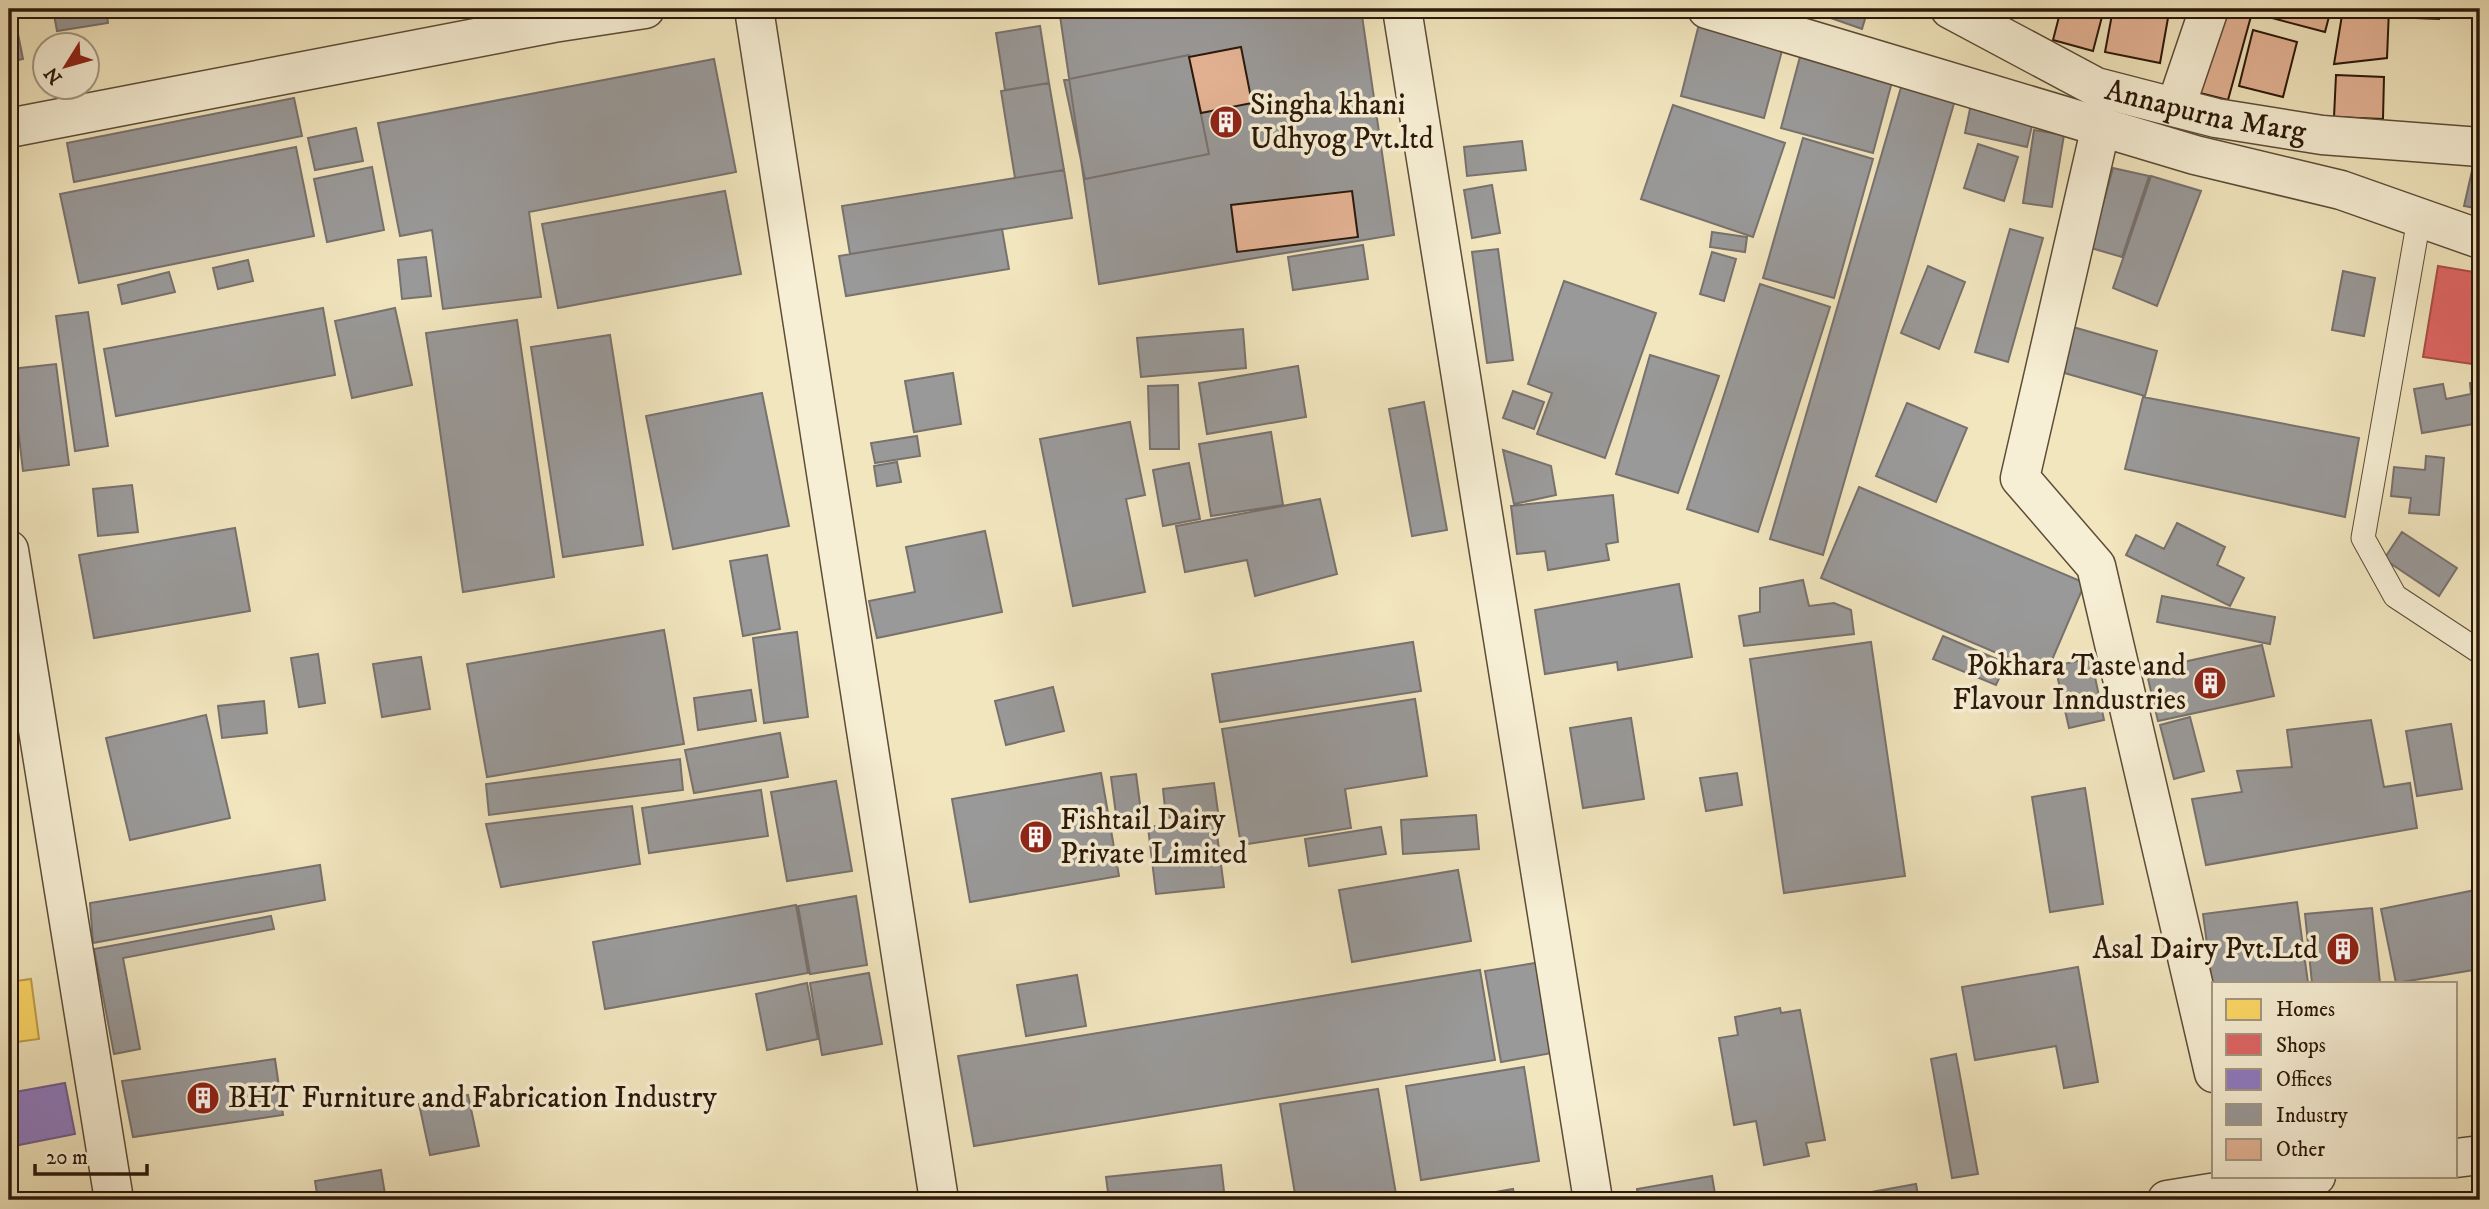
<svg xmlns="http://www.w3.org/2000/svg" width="2489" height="1209" font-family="'IM FELL DW Pica',serif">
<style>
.homes{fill:#ffd966;stroke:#bf9f4a;stroke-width:2}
.shops{fill:#e06666;stroke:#aa4f4a;stroke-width:2}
.offices{fill:#8e7cc3;stroke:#705e8c;stroke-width:2}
.industry{fill:#999;stroke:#78726e;stroke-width:2}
.building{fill:#e4b395;stroke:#2b180a;stroke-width:2}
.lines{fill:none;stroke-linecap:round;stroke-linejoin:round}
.lane-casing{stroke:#5d4c37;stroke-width:25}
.street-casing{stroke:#5d4c37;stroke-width:41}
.lane{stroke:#f7efd5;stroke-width:23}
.street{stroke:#f7efd5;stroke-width:38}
.labels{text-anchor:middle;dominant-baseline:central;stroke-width:7;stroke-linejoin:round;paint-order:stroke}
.poi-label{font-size:30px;fill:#2b180a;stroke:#f7efd5;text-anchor:start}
.street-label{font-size:30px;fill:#2b180a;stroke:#f7efd5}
</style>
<rect width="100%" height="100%" fill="#f2e6bf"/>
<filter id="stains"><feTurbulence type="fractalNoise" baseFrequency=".00286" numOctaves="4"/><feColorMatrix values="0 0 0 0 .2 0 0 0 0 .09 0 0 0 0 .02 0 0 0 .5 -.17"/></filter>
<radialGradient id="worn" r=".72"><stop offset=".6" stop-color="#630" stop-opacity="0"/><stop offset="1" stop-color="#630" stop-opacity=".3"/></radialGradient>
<path class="homes" d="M31,979L39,1039L9,1043V982Z"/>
<path class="shops" d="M2438,266L2480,273V365L2423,357Z"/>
<path class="offices" d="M65,1083L75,1134L9,1147V1093Z"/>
<path class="industry" d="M9,9H13L23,59L9,62Z
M53,9H106L108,23L57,31Z
M1059,9H1361L1394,235L1099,284Z
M1805,9H1868L1862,29Z
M1699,24L1783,47L1764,118L1681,96Z
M1040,26L1049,83L1005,90L996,33Z
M1801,53L1893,78L1873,153L1781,128Z
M1189,55L1209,154L1085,179L1064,80Z
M714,59L736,172L529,212L541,297L443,309L432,230L400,236L378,123Z
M1049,83L1064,170L1015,178L1001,91Z
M1902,84L1955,100L1823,555L1770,539Z
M294,98L302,136L74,182L67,143Z
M1972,99L2035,113L2027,147L1965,133Z
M1673,105L1785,143L1753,237L1641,199Z
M356,128L363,161L315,170L308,138Z
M2034,130L2064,135L2052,207L2023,203Z
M1803,138L1873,159L1834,298L1763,278Z
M1522,141L1526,170L1467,176L1464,147Z
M1978,144L2018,157L2004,201L1964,188Z
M296,147L314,236L79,283L60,194Z
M2474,162L2480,163V209L2464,206Z
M372,167L384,230L327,242L314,179Z
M2113,168L2149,176L2122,257L2091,248Z
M1064,170L1072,218L850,254L842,206Z
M2151,176L2201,191L2157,306L2113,288Z
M1492,185L1500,233L1472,238L1464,190Z
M725,191L741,274L558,308L542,224Z
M1002,229L1009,269L846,296L839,256Z
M2010,229L2043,238L2008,362L1975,352Z
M1712,232L1747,237L1745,252L1710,247Z
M1363,245L1368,279L1293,290L1288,257Z
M1498,249L1513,360L1487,363L1472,252Z
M1712,252L1736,259L1724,301L1700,294Z
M426,257L431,296L402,299L398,260Z
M248,260L253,281L218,289L213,268Z
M1928,266L1965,282L1939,349L1901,333Z
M2343,271L2375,278L2364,336L2332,330Z
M169,272L175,292L122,304L118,285Z
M1564,281L1656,313L1605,458L1537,434L1552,393L1528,384Z
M1760,284L1830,307L1758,532L1687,509Z
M323,308L335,375L116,416L104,349Z
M395,308L412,385L352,398L335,321Z
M88,312L108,446L75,451L56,316Z
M517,320L554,577L463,592L426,333Z
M2073,327L2157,351L2145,396L2061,372Z
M1243,329L1246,368L1141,377L1137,338Z
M610,335L643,545L563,557L531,347Z
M1650,355L1719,376L1678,493L1616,474Z
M56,364L69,465L23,471L11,369Z
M1298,366L1306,417L1207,434L1199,383Z
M953,373L961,424L914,432L905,381Z
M2477,382L2480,423L2422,433L2414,389L2443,384L2446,399L2471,394L2470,383Z
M1178,385L1179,449H1150L1148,386Z
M1513,391L1544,402L1534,429L1503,418Z
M762,393L789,526L673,549L646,416Z
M2143,397L2359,438L2345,517L2125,469Z
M1424,402L1447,530L1412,536L1389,409Z
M1907,403L1967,428L1936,502L1876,476Z
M1130,422L1145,495L1126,499L1145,592L1073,606L1040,439Z
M1271,432L1283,505L1211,516L1199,444Z
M917,436L920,456L875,463L871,443Z
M1503,450L1551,466L1556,495L1514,504Z
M2426,456L2444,458L2439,515L2409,513L2411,498L2391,496L2394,467L2425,470Z
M897,462L901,482L877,486L874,466Z
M1189,463L1200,519L1163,526L1153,470Z
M132,485L138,532L98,536L93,489Z
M1859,487L2085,583L2046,674L1821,578Z
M1613,495L1618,542L1606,544L1609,560L1548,570L1545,551L1517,554L1511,506Z
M1320,499L1337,574L1255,596L1247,560L1185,572L1176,526Z
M2177,523L2225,547L2217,565L2244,578L2230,606L2126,555L2136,535L2164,549Z
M235,528L250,611L94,638L79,555Z
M985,531L1002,612L877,638L869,601L915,592L906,547Z
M2402,532L2457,568L2439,596L2384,559Z
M767,555L780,629L743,636L730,561Z
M1803,580L1809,606L1834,603L1851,610L1854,634L1744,646L1739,616L1760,612V588Z
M1679,584L1692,657L1618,670L1617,662L1545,674L1535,610Z
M2162,596L2275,617L2270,644L2157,622Z
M664,630L684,744L487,777L467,664Z
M797,632L808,717L764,723L753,638Z
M1943,636L2006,663L1996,685L1933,659Z
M1413,642L1421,691L1220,722L1212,674Z
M1871,642L1905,876L1784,893L1750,659Z
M2262,645L2274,696L2158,721L2146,670Z
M318,654L325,703L299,707L291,658Z
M421,657L430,709L382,717L373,664Z
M2091,658L2104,720L2069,728L2055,666Z
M1053,687L1064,731L1006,745L995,701Z
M751,690L756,721L698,730L694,698Z
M1415,699L1427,776L1345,789L1351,828L1241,845L1222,729Z
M264,701L267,733L222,738L218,706Z
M206,715L230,818L130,840L106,738Z
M2190,717L2204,771L2174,779L2160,725Z
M1631,718L1644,799L1583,808L1570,728Z
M2371,720L2384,787L2410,783L2417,828L2206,865L2192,799L2242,792L2237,771L2292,767L2287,730Z
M2451,724L2462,789L2417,796L2406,731Z
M780,733L788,777L694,793L685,750Z
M680,759L683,790L489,815L486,784Z
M1101,773L1119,876L970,902L952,799Z
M1737,773L1742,805L1706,811L1700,778Z
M1136,774L1142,819L1117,822L1111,777Z
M836,781L852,871L787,881L771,792Z
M1214,783L1218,812L1166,818L1163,789Z
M2085,788L2103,904L2050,912L2032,797Z
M761,790L768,836L649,853L642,808Z
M632,806L640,864L501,887L486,824Z
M1476,815L1479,849L1403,854L1401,820Z
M1215,819L1224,887L1156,894L1148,827Z
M1381,827L1386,854L1309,866L1305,839Z
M320,865L325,900L93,943L90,903Z
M1458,870L1471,941L1352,962L1339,890Z
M2480,889V969L2396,983L2381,909Z
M856,896L867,965L810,974L798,906Z
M2297,902L2308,983H2214V997L2203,914Z
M796,905L808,973L605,1009L593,942Z
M2372,908L2380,983H2312L2305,914Z
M271,916L274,929L123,958L140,1049L114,1054L94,949Z
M1548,961L1563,1051L1501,1062L1485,971Z
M2078,967L2098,1082L2064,1088L2056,1046L1975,1060L1962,987Z
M1480,970L1495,1060L974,1146L958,1056Z
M869,973L882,1044L822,1055L810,983Z
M1077,975L1086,1026L1026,1036L1017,985Z
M807,983L818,1039L767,1050L756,994Z
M1780,1008L1781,1013L1800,1010L1825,1140L1806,1143L1809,1156L1764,1165L1756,1121L1734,1125L1719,1038L1738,1035L1735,1017Z
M1956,1054L1978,1174L1952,1178L1931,1059Z
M275,1059L283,1115L133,1137L122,1081Z
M1524,1067L1539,1161L1421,1180L1406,1086Z
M1378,1089L1397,1200H1296L1280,1104Z
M468,1095L479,1146L430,1155L419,1104Z
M1221,1165L1225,1200H1109L1106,1177Z
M381,1170L386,1200H318L315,1181Z
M1712,1176L1716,1200H1639L1637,1189Z
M1916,1184L1919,1200H1827Z
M1513,1189L1515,1200H1451Z"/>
<path class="building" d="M2061,9H2104L2093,51L2053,40Z
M2113,9L2168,18L2160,63L2105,52Z
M2213,9H2253L2228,100L2192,91Z
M2258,9H2331L2325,32L2257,14Z
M2343,9H2389L2387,58L2334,64Z
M2391,9H2440L2439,19L2391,17Z
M2253,30L2297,42L2283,97L2239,86Z
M1241,47L1252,103L1201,113L1189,57Z
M2336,75L2384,77L2383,119L2334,117Z
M1352,191L1358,237L1237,252L1231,205Z"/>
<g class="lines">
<defs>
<path id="lane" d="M2419,219L2363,538L2395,596L2480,652"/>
<g id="street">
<path d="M754,9L939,1200"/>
<path d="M1402,9L1593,1200"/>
<path d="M1707,9L2195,155L2341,190L2480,239"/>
<path id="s1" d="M1950,9L2096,87L2216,118L2322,135L2480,147"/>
<path d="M2176,106L2209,9"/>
<path d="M2101,126L2020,478L2096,566L2214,1073"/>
<path d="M9,128L553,23L645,9"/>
<path d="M9,550L114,1200"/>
<path d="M2456,1158L2480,1155"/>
<path d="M2167,1200L2316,1176"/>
</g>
</defs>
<use href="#lane" class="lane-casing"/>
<use href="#street" class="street-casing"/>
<use href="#lane" class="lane"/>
<use href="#street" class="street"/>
</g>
<defs>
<symbol id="building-disc" viewBox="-11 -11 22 22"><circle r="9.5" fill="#8f2418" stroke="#f7efd5"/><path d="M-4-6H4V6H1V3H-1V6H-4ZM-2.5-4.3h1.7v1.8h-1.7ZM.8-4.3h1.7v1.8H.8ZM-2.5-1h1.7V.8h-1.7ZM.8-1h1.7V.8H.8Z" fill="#fff"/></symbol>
</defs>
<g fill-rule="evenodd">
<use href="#building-disc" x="1207" y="103" width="38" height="38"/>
<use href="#building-disc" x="2191" y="664" width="38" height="38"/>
<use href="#building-disc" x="1017" y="818" width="38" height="38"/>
<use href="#building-disc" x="2324" y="930" width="38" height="38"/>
<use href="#building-disc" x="184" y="1079" width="38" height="38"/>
</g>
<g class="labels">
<g class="poi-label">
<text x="1250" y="105">Singha khani<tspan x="1250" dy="34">Udhyog Pvt.ltd</tspan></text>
<text x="2186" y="666" text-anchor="end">Pokhara Taste and<tspan x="2186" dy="34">Flavour Inndustries</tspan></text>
<text x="1060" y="820">Fishtail Dairy<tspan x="1060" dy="34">Private Limited</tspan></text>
<text x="2318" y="949" text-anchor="end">Asal Dairy Pvt.Ltd</text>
<text x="228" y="1098">BHT Furniture and Fabrication Industry</text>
</g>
<g class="street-label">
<text stroke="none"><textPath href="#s1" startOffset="278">Annapurna Marg</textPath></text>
</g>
</g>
<rect width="2489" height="1209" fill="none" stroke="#f2e6bf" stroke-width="35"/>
<rect x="10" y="10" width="2468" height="1188" fill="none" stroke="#2b180a" stroke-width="3.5"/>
<rect x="18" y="18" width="2454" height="1174" fill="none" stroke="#2b180a" stroke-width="2"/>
<rect x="2212" y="982" width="245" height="196" fill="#f7efd5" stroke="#a59984" stroke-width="2"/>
<rect x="2226" y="999" width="35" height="21" fill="#ffd966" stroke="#a59984" stroke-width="2"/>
<text x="2276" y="1016" font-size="21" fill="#2b180a">Homes</text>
<rect x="2226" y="1034" width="35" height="21" fill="#e06666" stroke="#a59984" stroke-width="2"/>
<text x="2276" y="1052" font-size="21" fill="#2b180a">Shops</text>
<rect x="2226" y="1069" width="35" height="21" fill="#8e7cc3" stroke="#a59984" stroke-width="2"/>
<text x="2276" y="1086" font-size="21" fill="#2b180a">Offices</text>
<rect x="2226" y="1104" width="35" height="21" fill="#999999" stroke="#a59984" stroke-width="2"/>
<text x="2276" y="1122" font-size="21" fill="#2b180a">Industry</text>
<rect x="2226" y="1139" width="35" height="21" fill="#e4b395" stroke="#a59984" stroke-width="2"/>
<text x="2276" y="1156" font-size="21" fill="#2b180a">Other</text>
<g transform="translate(66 66) rotate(233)"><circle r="33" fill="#f7efd5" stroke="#a59984" stroke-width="2"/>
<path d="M0-5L12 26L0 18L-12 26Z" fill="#8f2418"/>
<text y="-10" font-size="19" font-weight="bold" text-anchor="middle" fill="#2b180a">N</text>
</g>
<path d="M35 1164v10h112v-10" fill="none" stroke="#2b180a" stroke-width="3.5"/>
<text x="46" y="1164" font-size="21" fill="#2b180a" stroke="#f7efd5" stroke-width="5" paint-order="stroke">20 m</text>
<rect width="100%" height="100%" filter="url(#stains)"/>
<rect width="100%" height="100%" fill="url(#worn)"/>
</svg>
